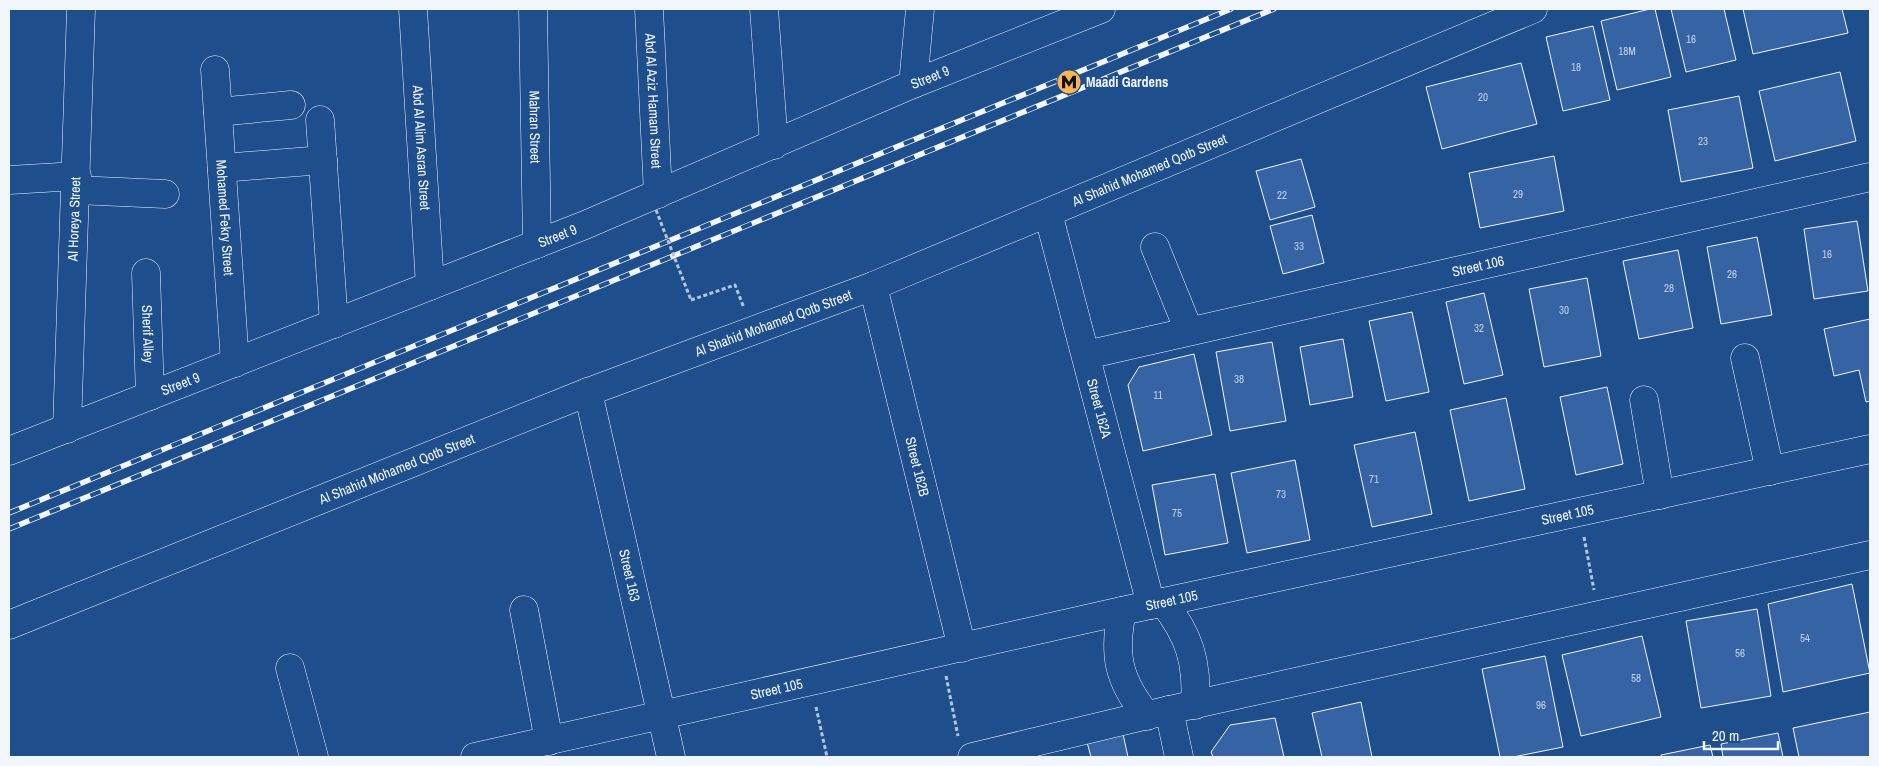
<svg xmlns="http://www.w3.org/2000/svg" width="1879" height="766" font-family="'Archivo Narrow',sans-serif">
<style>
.building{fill:#3563a3;stroke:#f2f6ff}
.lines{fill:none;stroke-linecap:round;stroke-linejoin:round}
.minor-casing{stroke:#f2f6ff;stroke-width:29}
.path{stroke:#b3c4dc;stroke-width:3;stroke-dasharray:4 2.5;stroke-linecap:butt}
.minor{stroke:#1f4e8c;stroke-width:28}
.rail-casing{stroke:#f2f6ff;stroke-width:5.5}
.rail{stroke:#1f4e8c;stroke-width:4;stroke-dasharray:11;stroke-linecap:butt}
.path-bridge{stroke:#b3c4dc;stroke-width:3;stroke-dasharray:4 2.5;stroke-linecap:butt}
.labels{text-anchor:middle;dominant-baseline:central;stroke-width:4;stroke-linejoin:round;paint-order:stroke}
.number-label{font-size:11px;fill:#c3d1e8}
.street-label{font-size:14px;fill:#f2f6ff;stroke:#1f4e8c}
.poi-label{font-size:14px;font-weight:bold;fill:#f2f6ff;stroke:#1f4e8c;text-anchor:start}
</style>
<rect width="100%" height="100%" fill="#1f4e8c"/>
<path class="building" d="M1650,9H1655L1671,77L1617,90L1601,21Z
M1671,9H1724L1736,60L1686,72Z
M1743,9H1842L1848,33L1753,54Z
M1593,26L1610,100L1563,111L1546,37Z
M1521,63L1537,124L1442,149L1426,87Z
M1840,72L1856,141L1775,161L1759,91Z
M1739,96L1753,168L1681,182L1668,110Z
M1554,156L1564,211L1480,228L1469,173Z
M1301,159L1315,207L1270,220L1256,171Z
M1312,215L1324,263L1283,274L1270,226Z
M1857,221L1868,291L1814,299L1804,229Z
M1757,237L1772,315L1721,324L1707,247Z
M1678,250L1693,328L1639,339L1623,261Z
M1587,278L1601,356L1544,367L1529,289Z
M1484,293L1503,375L1464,384L1446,302Z
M1412,312L1429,392L1386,401L1369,321Z
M1870,319V401L1866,402L1859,370L1834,376L1824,329Z
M1343,339L1353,397L1310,405L1300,347Z
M1272,342L1286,421L1230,431L1216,352Z
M1194,354L1212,435L1143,451L1128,385L1139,367Z
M1607,387L1623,464L1576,475L1560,397Z
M1506,398L1525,489L1469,501L1450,410Z
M1415,432L1432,514L1372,527L1354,445Z
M1295,460L1310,540L1247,553L1231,473Z
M1215,474L1228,543L1165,555L1152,485Z
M1852,584L1870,673L1783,692L1768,604Z
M1757,609L1771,696L1701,708L1686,621Z
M1642,636L1661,717L1581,736L1562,655Z
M1545,656L1563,747L1513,757H1500L1482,669Z
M1361,702L1372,757H1322L1312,713Z
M1870,712V757H1799L1793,728Z
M1275,718L1284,757H1213L1211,752L1230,725Z
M1778,733L1783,757H1723L1721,744Z
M1123,734L1128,757H1091L1087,742Z
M1710,745L1713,757H1661V755Z"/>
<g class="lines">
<defs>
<g id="minor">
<path id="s1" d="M413,9L430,286"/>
<path id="s2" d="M533,9L537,244"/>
<path id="s3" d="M649,9L658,194"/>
<path d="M764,9L774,145"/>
<path id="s4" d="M215,70L235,363"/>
<path d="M913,84L920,9"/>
<path d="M218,112L291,105"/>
<path d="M320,120L334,324"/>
<path d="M222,168L323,160"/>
<path d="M9,180L77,176"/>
<path d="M76,190L165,194"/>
<path id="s5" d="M1048,213L1151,605"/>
<path d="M1155,247L1189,331"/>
<path id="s6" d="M146,273L150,396"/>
<path id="s7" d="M873,286L962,648"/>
<path id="s8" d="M1086,355L1870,177"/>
<path d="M1745,358L1770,471"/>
<path id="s9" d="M588,392L671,757"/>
<path d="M1644,400L1660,495"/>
<path id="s10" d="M67,429L81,9"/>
<path id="s11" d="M9,451L585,225L913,84L1101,9"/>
<path d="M1163,602C1189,635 1198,662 1195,705"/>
<path d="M524,610L549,741"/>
<path d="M1122,611C1113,655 1118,680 1147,716"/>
<path id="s12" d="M9,625L588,392L873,286L1533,9"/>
<path d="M290,668L314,757"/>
<path d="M1169,710L1179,757"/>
<path id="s13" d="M475,757L1122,611L1870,449"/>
<path d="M972,757L1169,710L1870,555"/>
</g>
</defs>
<use href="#minor" class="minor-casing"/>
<path class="path" d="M691,300L735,285L744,308
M1584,537L1594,590
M946,676L958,736
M816,707L827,757"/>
<use href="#minor" class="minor"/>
<defs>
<path id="rail" d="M9,513L1231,9
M9,529L1274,9"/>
</defs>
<use href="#rail" class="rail-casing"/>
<use href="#rail" class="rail"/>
<path class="path-bridge" d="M656,210L691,300"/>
</g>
<defs>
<symbol id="metro-disc" viewBox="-11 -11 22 22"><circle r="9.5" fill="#ffb74d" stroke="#1f4e8c"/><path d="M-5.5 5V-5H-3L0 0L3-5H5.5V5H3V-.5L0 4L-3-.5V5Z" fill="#111"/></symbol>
</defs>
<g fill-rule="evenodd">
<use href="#metro-disc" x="1055" y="68" width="28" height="28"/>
</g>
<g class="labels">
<g class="number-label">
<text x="1691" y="39">16</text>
<text x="1627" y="51">18M</text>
<text x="1576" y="67">18</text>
<text x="1483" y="97">20</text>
<text x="1703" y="141">23</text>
<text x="1518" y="194">29</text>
<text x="1282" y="195">22</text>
<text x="1299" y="246">33</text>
<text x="1827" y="254">16</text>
<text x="1732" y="274">26</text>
<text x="1669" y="288">28</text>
<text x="1564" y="310">30</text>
<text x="1479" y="328">32</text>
<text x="1239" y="379">38</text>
<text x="1158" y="395">11</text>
<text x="1374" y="479">71</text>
<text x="1281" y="494">73</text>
<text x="1177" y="513">75</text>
<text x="1805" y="638">54</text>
<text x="1740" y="653">56</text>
<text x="1636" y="678">58</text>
<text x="1541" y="705">96</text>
</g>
<g class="street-label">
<text stroke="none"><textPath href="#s11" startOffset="994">Street 9</textPath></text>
<text stroke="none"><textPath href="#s3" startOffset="92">Abd Al Aziz Hamam Street</textPath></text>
<text stroke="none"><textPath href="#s2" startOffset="118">Mahran Street</textPath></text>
<text stroke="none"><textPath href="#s1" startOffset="139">Abd Al Alim Asran Street</textPath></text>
<text stroke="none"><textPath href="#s12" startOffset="1228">Al Shahid Mohamed Qotb Street</textPath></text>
<text stroke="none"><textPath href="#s4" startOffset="148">Mohamed Fekry Street</textPath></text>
<text stroke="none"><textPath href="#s10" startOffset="210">Al Horeya Street</textPath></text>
<text stroke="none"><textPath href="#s11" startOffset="589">Street 9</textPath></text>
<text stroke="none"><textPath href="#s8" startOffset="402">Street 106</textPath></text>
<text stroke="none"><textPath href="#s12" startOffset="822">Al Shahid Mohamed Qotb Street</textPath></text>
<text stroke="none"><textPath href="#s6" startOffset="61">Sherif Alley</textPath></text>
<text stroke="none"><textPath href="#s11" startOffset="184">Street 9</textPath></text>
<text stroke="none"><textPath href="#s5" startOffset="202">Street 162A</textPath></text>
<text stroke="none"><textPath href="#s7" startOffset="186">Street 162B</textPath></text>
<text stroke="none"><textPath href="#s12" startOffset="418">Al Shahid Mohamed Qotb Street</textPath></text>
<text stroke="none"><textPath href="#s13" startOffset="1119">Street 105</textPath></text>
<text stroke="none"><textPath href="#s9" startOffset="188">Street 163</textPath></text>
<text stroke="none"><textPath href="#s13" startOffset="714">Street 105</textPath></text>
<text stroke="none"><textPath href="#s13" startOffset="309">Street 105</textPath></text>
</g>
<g class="poi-label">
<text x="1086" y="82">Maadi Gardens</text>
</g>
</g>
<rect width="1879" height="766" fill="none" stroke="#f2f6ff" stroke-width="20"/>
<path d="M1704 741v8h74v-8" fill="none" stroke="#f2f6ff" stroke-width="2.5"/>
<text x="1712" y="741" font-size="15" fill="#f2f6ff" stroke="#1f4e8c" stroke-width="4" paint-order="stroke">20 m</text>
</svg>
